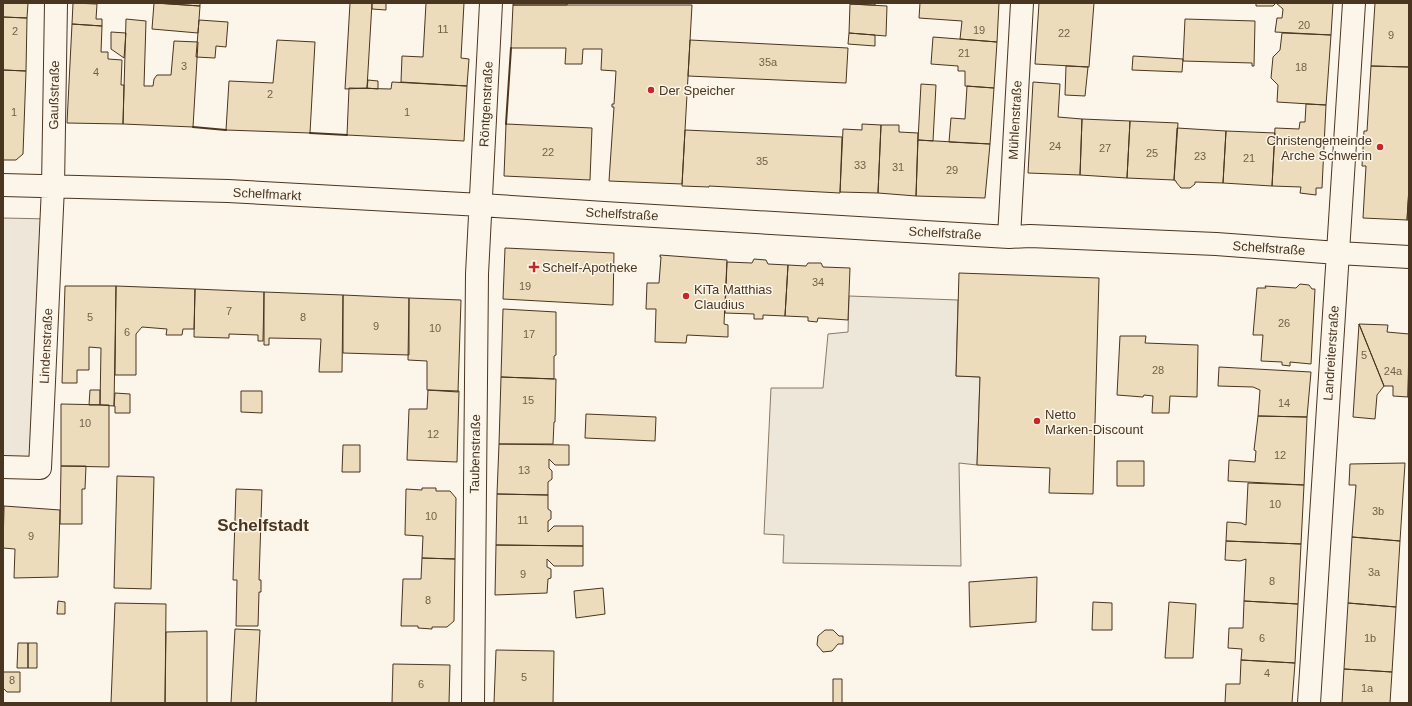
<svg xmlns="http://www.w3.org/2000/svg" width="1412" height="706" font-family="Helvetica,sans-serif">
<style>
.green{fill:#ede6d9;stroke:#887966}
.parking{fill:#ede7d9;stroke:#887966}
.building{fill:#ecdcbc;stroke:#4a3520}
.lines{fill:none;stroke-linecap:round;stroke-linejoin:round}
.minor-casing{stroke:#4a3520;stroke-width:24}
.minor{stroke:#fbf6e9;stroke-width:22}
.wall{stroke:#4a3520;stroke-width:2}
.poi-dot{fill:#c62828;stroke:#fbf6e9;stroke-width:1.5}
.labels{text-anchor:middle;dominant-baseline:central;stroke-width:3;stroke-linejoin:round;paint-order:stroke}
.number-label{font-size:11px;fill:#725f47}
.poi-label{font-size:13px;fill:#4a3520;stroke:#fbf6e9;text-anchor:start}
.street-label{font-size:13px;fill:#4a3520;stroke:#fbf6e9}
.district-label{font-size:17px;font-weight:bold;fill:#4a3520;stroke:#fbf6e9}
</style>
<rect width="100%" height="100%" fill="#fbf6e9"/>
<path class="green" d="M3,218L51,219L40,468L3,467Z"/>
<path class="parking" d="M849,296L958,300L956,376L980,377L977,465L959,463L961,566L783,563L784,535L764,534L771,388H823L828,334L848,332Z"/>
<path class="building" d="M3,3H28L27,18L3,17Z
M73,3L97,4L96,19H102V26L72,24Z
M154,3L200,6L198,33L152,29Z
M157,3H200V6Z
M350,3H372L367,88L345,89Z
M372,3H386V10L372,9Z
M426,3H464L461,58L469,59L467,86L401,82L402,56L423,57Z
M513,3H568L567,5H513Z
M851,3H875V5H873L850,4Z
M920,3H999L997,42L960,39L962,21L919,18Z
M1039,3H1094L1089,67L1035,64Z
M1256,3H1276L1273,6H1256Z
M1276,3H1333L1331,35L1275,32L1277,18H1282L1283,9Z
M1375,3H1409V67L1371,66Z
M850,4L887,6L886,36L849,33Z
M513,5H692L682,184L609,181L614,107H612V104H614L616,71L601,70L602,49H583L582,64H565L566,48H511Z
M3,17L27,18L26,71L3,70Z
M126,19L146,21L144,86H153L154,79L157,75H171L174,41L198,42L193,127L123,124Z
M1185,19L1255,21L1254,66H1252V63L1183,61Z
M199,20L228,22L226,47L216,46L215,58L196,57Z
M72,24L102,26L101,52H108V59L122,60L121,85H124L123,124L67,123Z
M111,32L126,33L124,58L111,49Z
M849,33L875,35V46L848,44Z
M1282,33L1331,35L1326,105L1277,102L1278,85L1271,78L1273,57L1280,50Z
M933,37L997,42L994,88L965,86V71H958V66L931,64Z
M277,40L315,42L310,133L226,130L229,81L273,83Z
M690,40L848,48L846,83L688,76Z
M1133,56L1183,59L1182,72L1132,70Z
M1066,66L1088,67L1085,96L1065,95Z
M1371,66L1409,67V186L1407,220L1363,218L1366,166H1362L1364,131H1367Z
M3,70L26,71L23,154L16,160H3Z
M368,80L378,81V89L367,88Z
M392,82L467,86L464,141L347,135L349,88L391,89Z
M1033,82L1060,84L1058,117L1082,119L1080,175L1028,173Z
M921,84L936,85L933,141L918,140Z
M967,86L994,88L990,144L949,142L951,118L965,119Z
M1306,104L1326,105L1322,188H1316V195L1300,193L1301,187L1272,186L1275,128L1299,129L1300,122H1305Z
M1082,119L1130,121L1127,178L1080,175Z
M1130,121L1178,123L1174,180L1127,178Z
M506,124L592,128L590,180L504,176Z
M862,124L881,125L878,193L840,192L843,129L862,130Z
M881,125H899V132L918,133L916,196L878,193Z
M1177,128L1226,131L1223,183L1195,182V184L1190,188H1181L1176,182V181L1174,180Z
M685,130L842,137L840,193L709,186V187L682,186Z
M1226,131L1275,133L1272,186L1223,183Z
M918,140L990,144L985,198L916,196Z
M1409,190V220H1407Z
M505,248L614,253L613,305L503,299Z
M660,255L727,260L724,324L728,325V337L687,335L686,343L655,342L656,309H646L647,283H659L661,257H660Z
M754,259L766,260L768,264L788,265L785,316L763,315V319H754V314L725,313L727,262L752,263Z
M808,263H821L823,267L850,268L848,320L818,318L817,322L808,321V317L785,316L788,265L806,266Z
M959,273L1099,278L1093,494L1049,493L1050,468L977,465L980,377L956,376Z
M1300,284L1309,285L1312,289H1315L1311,364L1290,362V366L1282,365V362L1261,361L1263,335H1253L1257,288H1266L1265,286L1296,288Z
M65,286H116L114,406L100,405L101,348L89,347V370H77V383H62Z
M116,286L195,289L194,329H183L182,335H166L167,329L142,327L136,334V375H115Z
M195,289L264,292L263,341H258V335L229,334V338L194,337Z
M264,292L343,295L342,372H319L321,339L269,338V345H264Z
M343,295L409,298V355L343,353Z
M409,298L461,300L458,392L427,390V361L408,360Z
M503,309L556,312V355L554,356V379L501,377Z
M1359,324L1388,325L1387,332L1409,334L1408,397L1393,396V386H1384Z
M1359,324L1384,386L1377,395L1375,419L1353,417Z
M1120,336H1146L1145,343L1198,345L1197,397L1170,396L1169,413H1152L1153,396L1144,395L1143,397L1117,395Z
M1409,356V397H1408Z
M1219,367L1311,372L1307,417L1258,416L1260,390L1253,387L1218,386Z
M501,377L556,379L555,422H554L553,444H499Z
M90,390H100V405H89Z
M428,390L459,391L457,462L407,460L409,409H427Z
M241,391H262V413L241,412Z
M115,393L130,394V413H115V406H114Z
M61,404L109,405V467L61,466Z
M586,414L656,417L655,441L585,438Z
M1258,416L1307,417L1304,485L1228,481L1229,460L1255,462L1256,451L1254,450Z
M499,444L569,445V465H555L549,459V468L552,471V479L548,482V495L497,494Z
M343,445H360V472H342Z
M1117,461H1144V486H1117Z
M1405,463L1400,541L1352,537L1356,485H1349L1350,464Z
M61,466H86L85,489H82V524H60Z
M117,476L154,477L151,589L114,588Z
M1248,483L1304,485L1301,544L1226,541L1227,522L1241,523L1246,525Z
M422,488H436V491H450L456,498L455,559L422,558L423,536L405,535L406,489L422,490Z
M236,489L262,490L259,580H261V592H259L258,626H236L237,580H233Z
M497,494L548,495V509L551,511V519L548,521V532L554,526H583V546L496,545Z
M4,506L60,510L58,577L14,578L15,549L3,548Z
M1352,537L1400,541L1396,607L1348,603Z
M1226,541L1301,544L1298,604L1244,601L1246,559L1240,561L1225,560Z
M496,545L583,546V566H554L547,559V567L551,569V578L548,579L547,593L495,595Z
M422,558L455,559L454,621L447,627H432V629L418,628V626H401L403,579H421Z
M1037,577L1036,622L970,627L969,582Z
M603,588L605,614L576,618L574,591Z
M58,601L65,602V614H57Z
M1244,601L1298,604L1295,663L1241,660L1242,649L1228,648L1229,628H1243Z
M1093,602L1112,603V630H1092Z
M1169,602L1196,604L1193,658H1165Z
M115,603L166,604L165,703H111Z
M1348,603L1396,607L1392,672L1344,669Z
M235,629L260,630L256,703H231Z
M825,630H833L839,636H843V644H838L832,651L823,652L817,645L818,636Z
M207,631V703H165L166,632Z
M18,643H28V668H17Z
M28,643H37V668H28Z
M496,650L554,651L553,703H494Z
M1241,660L1295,663L1292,703H1225L1226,684H1240Z
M393,664L450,665L449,703H392Z
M1344,669L1392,672L1390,703H1342Z
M3,672H20V692H7L3,688Z
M833,679H842V703H833Z"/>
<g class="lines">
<defs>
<path id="minor" d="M3,185L228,191L481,205L604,213L1009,237L1030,236L1216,244L1338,253L1409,257
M1009,237L1022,3
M3,467L40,468L53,187L56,3
M473,703L477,274L491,3
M1309,703L1354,3"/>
</defs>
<use href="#minor" class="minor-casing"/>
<use href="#minor" class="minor"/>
<path class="wall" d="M506,124L511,48
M193,127L226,130
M310,133L347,135"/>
</g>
<g class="poi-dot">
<circle cx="651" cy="90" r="4"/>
<circle cx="1380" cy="147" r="4"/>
<path d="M532 261h4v4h4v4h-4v4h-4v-4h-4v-4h4z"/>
<circle cx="686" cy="296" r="4"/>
<circle cx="1037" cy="421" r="4"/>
</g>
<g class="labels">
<g class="number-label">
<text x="1304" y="25">20</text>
<text x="443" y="29">11</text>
<text x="979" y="30">19</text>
<text x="15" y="31">2</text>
<text x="1064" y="33">22</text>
<text x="1391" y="35">9</text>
<text x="964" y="53">21</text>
<text x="768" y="62">35a</text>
<text x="184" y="66">3</text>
<text x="1301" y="67">18</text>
<text x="96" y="72">4</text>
<text x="270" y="94">2</text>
<text x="14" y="112">1</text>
<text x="407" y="112">1</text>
<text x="1055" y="146">24</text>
<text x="1105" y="148">27</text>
<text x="548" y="152">22</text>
<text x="1152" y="153">25</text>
<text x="1200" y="156">23</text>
<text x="1249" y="158">21</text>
<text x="762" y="161">35</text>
<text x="860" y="165">33</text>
<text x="898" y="167">31</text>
<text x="952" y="170">29</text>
<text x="818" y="282">34</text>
<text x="525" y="286">19</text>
<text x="229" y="311">7</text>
<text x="90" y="317">5</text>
<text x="303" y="317">8</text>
<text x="1284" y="323">26</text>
<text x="376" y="326">9</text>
<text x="435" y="328">10</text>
<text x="127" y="332">6</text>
<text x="529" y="334">17</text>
<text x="1364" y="355">5</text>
<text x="1158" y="370">28</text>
<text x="1393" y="371">24a</text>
<text x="528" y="400">15</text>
<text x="1284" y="403">14</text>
<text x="85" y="423">10</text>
<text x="433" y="434">12</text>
<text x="1280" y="455">12</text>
<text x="524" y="470">13</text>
<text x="1275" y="504">10</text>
<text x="1378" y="511">3b</text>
<text x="431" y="516">10</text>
<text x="523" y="520">11</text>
<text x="31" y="536">9</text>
<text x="1374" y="572">3a</text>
<text x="523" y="574">9</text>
<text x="1272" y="581">8</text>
<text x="428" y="600">8</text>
<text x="1262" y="638">6</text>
<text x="1370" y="638">1b</text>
<text x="1267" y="673">4</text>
<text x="524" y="677">5</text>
<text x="12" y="680">8</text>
<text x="421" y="684">6</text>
<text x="1367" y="688">1a</text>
</g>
<g class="poi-label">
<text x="659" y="90">Der Speicher</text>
<text x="1372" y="140" text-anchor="end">Christengemeinde<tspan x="1372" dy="15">Arche Schwerin</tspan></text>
<text x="542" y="267">Schelf-Apotheke</text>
<text x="694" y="289">KiTa Matthias<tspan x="694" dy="15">Claudius</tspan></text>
<text x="1045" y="414">Netto<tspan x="1045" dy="15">Marken-Discount</tspan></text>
</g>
<g class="street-label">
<text transform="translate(54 95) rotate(-89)">Gaußstraße</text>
<text transform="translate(486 104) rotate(-87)">Röntgenstraße</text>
<text transform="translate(1015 120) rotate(-87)">Mühlenstraße</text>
<text transform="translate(267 194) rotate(3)">Schelfmarkt</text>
<text transform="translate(622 214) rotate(3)">Schelfstraße</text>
<text transform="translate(945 233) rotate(3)">Schelfstraße</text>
<text transform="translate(1269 248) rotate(4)">Schelfstraße</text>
<text transform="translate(46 346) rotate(-87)">Lindenstraße</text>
<text transform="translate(1331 353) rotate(-86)">Landreiterstraße</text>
<text transform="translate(475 454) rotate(-89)">Taubenstraße</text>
</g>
<g class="district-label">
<text x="263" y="525">Schelfstadt</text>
</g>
</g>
<rect width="1412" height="706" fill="none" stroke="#4a3520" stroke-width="8"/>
</svg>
